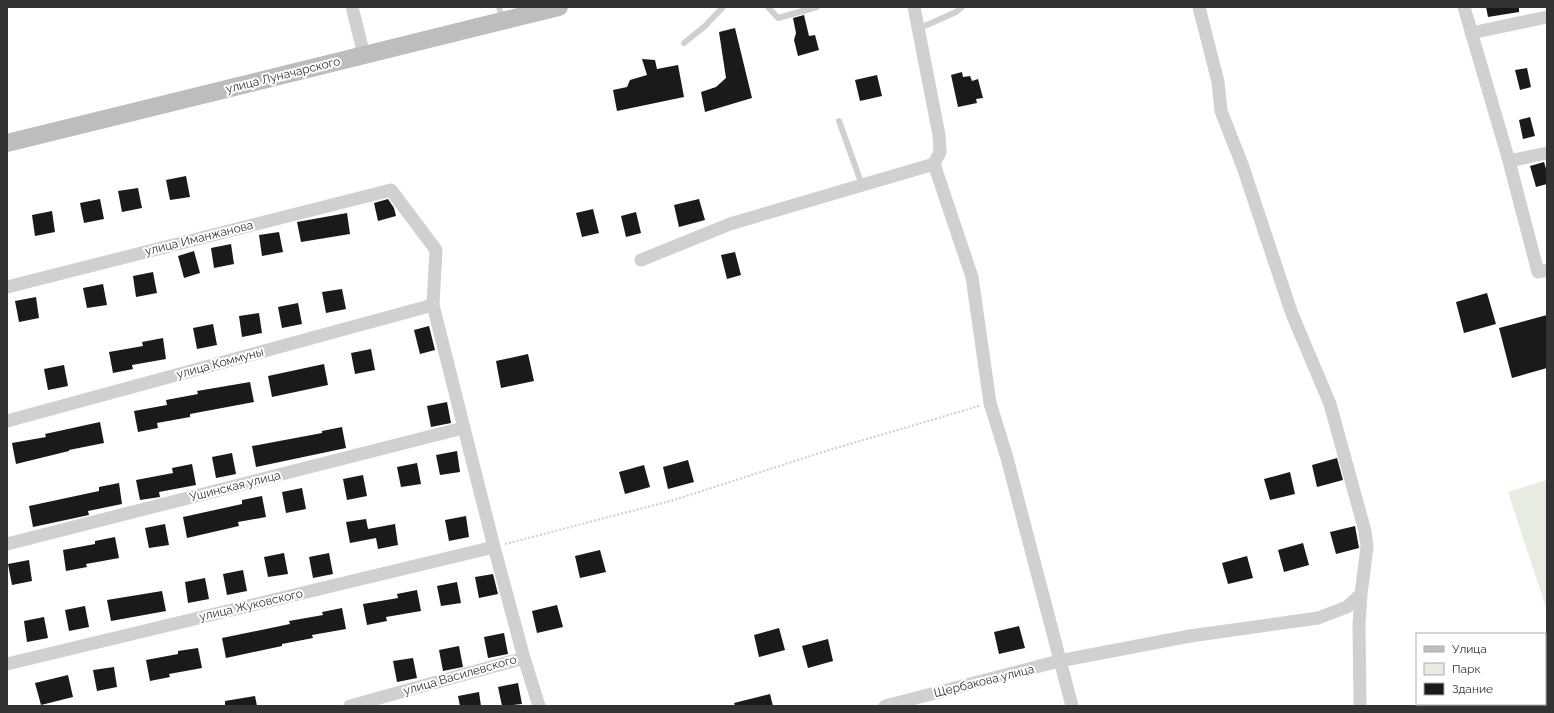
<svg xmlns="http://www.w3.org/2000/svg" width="1554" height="713" font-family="Raleway,sans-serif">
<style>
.green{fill:#e6ecdf}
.building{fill:#1a1a1a}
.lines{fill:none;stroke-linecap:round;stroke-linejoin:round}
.path{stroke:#cdcdcd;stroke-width:2;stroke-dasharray:2 2;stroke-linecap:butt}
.lane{stroke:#d0d0d0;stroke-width:6}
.street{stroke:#d0d0d0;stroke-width:13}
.secondary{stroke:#bdbdbd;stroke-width:18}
.labels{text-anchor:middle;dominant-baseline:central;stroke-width:4;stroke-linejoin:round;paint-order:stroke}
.street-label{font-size:12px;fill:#333;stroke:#fff}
</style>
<rect width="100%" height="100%" fill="#fff"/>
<path class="green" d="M1547,480V611L1508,492Z"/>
<path class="building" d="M1486,7H1519V12L1488,17Z
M804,15L809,36L815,35L819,50L798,56L794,40L796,33L793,18Z
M735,28L752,98L705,112L701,92L716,87L726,78L719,32Z
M642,59L655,60L657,69L678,65L684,97L617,111L613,90L627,87L630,80L647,75Z
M1527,68L1531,87L1520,90L1515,70Z
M962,72L963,77L970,76L972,81L978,79L983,98L976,99L977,103L958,107L951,75Z
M877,75L882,96L860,101L855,80Z
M1530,117L1535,136L1523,139L1519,120Z
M1544,162L1547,172V184L1536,187L1530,166Z
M186,176L190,197L170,200L166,180Z
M138,188L142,208L122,212L118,191Z
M100,199L104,219L84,223L80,203Z
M388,199L394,208L396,216L378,221L374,203Z
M699,199L705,220L679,227L674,205Z
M593,209L599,233L582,237L576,213Z
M52,211L55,232L35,236L32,215Z
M636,212L641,233L626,237L621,216Z
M347,213L350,234L301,242L297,222Z
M279,232L283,252L262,256L259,235Z
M231,244L234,264L214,268L211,248Z
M194,251L200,273L184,278L178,256Z
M735,252L741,275L727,279L721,255Z
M153,272L157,293L136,297L133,276Z
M103,284L107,305L87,308L83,288Z
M342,289L346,309L326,313L322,292Z
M1487,293L1496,324L1464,333L1456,302Z
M36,297L39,318L19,322L15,301Z
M298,303L302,324L282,328L278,307Z
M259,313L262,333L242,337L239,316Z
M1547,315V368L1512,378L1499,328Z
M213,324L217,345L197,349L193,328Z
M429,326L435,350L420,354L414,330Z
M163,338L166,359L132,365L133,369L113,373L109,352L143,346L142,342Z
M371,349L375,370L355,374L351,353Z
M528,354L534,381L501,388L496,361Z
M324,364L328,385L272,397L268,376Z
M64,365L68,386L48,390L44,369Z
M250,382L254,402L190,414V417L157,423L158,428L138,432L134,411L167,405L166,400L198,394L197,391Z
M447,402L451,423L431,427L427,406Z
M100,422L104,443L69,450V451L16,464L12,443L46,437L45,434Z
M342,427L346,448L256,467L252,446L322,433V431Z
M457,451L460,472L440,475L436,455Z
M232,453L236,474L216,478L212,457Z
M1337,458L1343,480L1317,487L1312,465Z
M688,460L694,482L668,489L663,467Z
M417,463L421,484L401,487L397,467Z
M192,464L196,485L159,492L160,497L140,500L136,480L173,473L172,468Z
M644,465L650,487L625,494L619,472Z
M1290,472L1295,494L1270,500L1264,479Z
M363,475L367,496L347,500L343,479Z
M119,483L122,504L88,511L89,515L33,527L29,506L99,491V487Z
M302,488L306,509L286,513L282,492Z
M262,496L266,517L238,522L239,526L187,538L183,517L242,504V500Z
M466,516L469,537L449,541L445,520Z
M366,519L368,529L395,524L398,545L378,549L376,538L350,543L346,522Z
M165,524L169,545L149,548L145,528Z
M1355,526L1359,548L1336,554L1330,532Z
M115,537L119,558L86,564L87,567L66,571L63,550L95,544V541Z
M1303,543L1309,565L1284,572L1278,550Z
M600,550L606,572L580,578L575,556Z
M284,553L288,574L268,577L264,557Z
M329,553L333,574L313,578L309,557Z
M1247,556L1253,578L1228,584L1222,563Z
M29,560L32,581L12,585L8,564Z
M243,570L247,591L227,595L223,574Z
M493,574L498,594L479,598L475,577Z
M205,578L209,599L188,603L185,582Z
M457,582L461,603L441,606L437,586Z
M417,590L421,611L386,617L387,621L367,625L363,604L398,598L397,594Z
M162,591L166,611L111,621L107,600Z
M557,605L563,627L537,633L532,611Z
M85,606L89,627L69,631L65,610Z
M342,608L346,629L312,635L313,638L282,644V646L226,658L222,638L290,624L289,621L323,615L322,612Z
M44,617L48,638L27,642L24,621Z
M1019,626L1025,648L999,654L994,632Z
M779,628L785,650L759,657L754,635Z
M504,633L508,654L488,658L484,637Z
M828,639L833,661L808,668L802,646Z
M459,646L463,667L443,671L439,650Z
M198,648L202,668L169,674L170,677L150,681L146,660L178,654V651Z
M413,658L417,678L397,682L393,661Z
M114,667L117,687L97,691L93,670Z
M68,675L73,697L41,705L35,683Z
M518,683L522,704L502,706L498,687Z
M479,692L481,706H460L458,696Z
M770,694L773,706H735L734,703Z
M255,696L257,706H225V701Z"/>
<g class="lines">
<path class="path" d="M505,544L674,500L826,451L979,406"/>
<path class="lane" d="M499,7L502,19
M768,7L778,18L817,7
M918,29L956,12L962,7
M684,43L705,26L723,7
M839,121L862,185"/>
<path class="street" d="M352,7L364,55
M1464,7L1509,161L1538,272L1547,270
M1471,33L1547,17
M1509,161L1547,153
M934,164L972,277L990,403L1007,458L1072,706
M641,260L730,224L934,164L940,152L939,135L914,7
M7,287L391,190L436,250L433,305L494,547L524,658L539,706
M7,421L433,305
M7,544L463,428
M7,664L494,547
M350,706L524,658
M885,706L1059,661L1190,636L1318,618L1347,607L1361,594L1367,547L1365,531L1330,404L1292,314L1243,167L1221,111L1218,82L1199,7
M1360,706L1359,624L1361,594"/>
<path class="secondary" d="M7,143L559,7"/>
</g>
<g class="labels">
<g class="street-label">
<text transform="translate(283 75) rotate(-14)">улица Луначарского</text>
<text transform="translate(199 238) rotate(-14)">улица Иманжанова</text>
<text transform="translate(220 363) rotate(-15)">улица Коммуны</text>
<text transform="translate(235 486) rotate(-14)">Ушинская улица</text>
<text transform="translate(251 605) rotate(-13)">улица Жуковского</text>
<text transform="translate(460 675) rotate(-16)">улица Василевского</text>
<text transform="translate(984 681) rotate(-14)">Щербакова улица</text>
</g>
</g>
<rect width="1554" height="713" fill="none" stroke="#333333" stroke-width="16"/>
<rect x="1416" y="633" width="130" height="72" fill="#ffffff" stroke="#adadad"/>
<rect x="1424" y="646" width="20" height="6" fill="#bdbdbd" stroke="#adadad"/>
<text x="1452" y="653" font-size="12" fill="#333333">Улица</text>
<rect x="1424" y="663" width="20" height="12" fill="#e6ecdf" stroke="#adadad"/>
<text x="1452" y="673" font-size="12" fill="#333333">Парк</text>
<rect x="1424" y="683" width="20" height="12" fill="#1a1a1a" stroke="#adadad"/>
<text x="1452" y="693" font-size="12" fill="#333333">Здание</text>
</svg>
